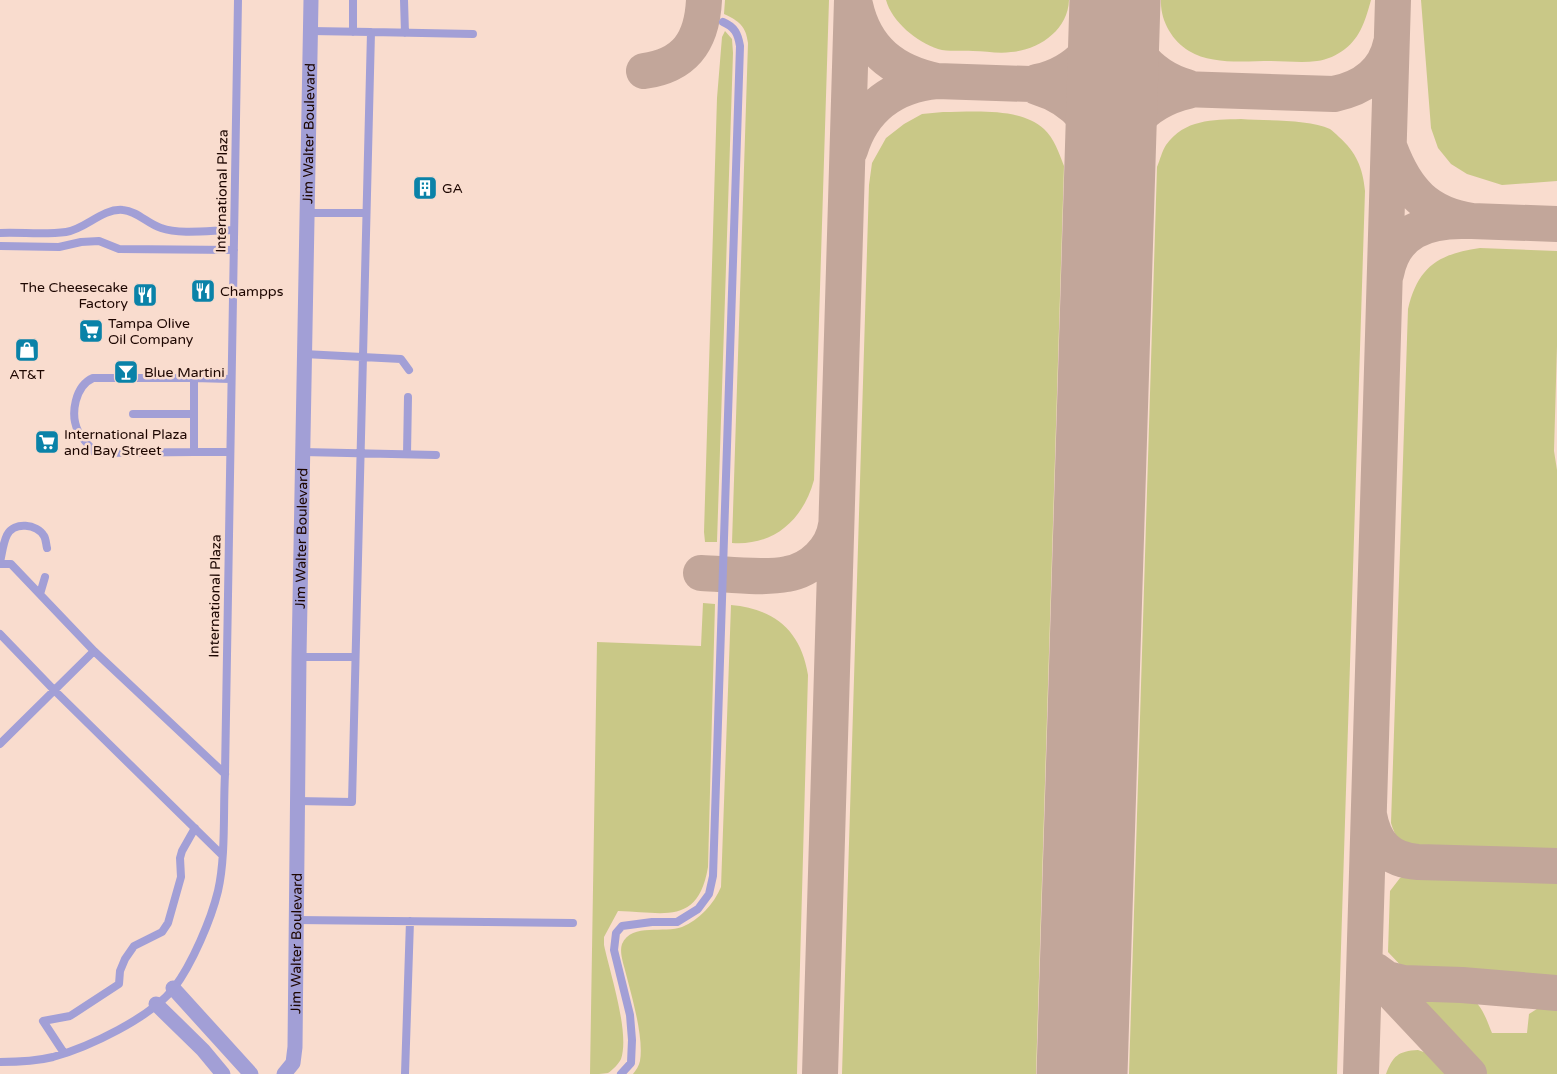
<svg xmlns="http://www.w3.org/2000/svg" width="1557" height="1074" font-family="'Varela Round',sans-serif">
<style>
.green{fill:#c9c887}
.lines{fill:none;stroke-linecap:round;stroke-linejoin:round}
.taxiway{stroke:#c2a69a;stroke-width:36}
.runway{stroke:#c2a69a;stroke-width:91}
.service{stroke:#a29fd6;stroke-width:8}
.minor{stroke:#a29fd6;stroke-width:15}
.labels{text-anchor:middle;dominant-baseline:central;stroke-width:5;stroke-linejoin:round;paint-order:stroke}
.street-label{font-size:14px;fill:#1d0600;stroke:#f9dcce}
.poi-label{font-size:14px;fill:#1d0600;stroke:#f9dcce;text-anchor:start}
</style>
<rect width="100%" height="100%" fill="#f9dcce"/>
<path class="green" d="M725,0H829L814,480C803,520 774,546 732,543L748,43C746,26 739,21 724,14Z
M886,0H1069C1068,30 1039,50 1011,52C999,54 985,51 973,51C962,50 948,52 938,49C917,42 892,22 886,0Z
M1161,0H1371C1366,18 1361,37 1345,49C1337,55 1327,60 1317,61C1302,63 1286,61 1271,61C1245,61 1212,65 1189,51C1172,41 1160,20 1161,0Z
M1421,0H1557V181L1502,185L1467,174L1451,164L1438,148L1431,128Z
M725,31L732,39L733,53L717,542H705L704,532L717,98L722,37Z
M943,112C974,112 1020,107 1044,129C1054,138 1059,153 1064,166L1036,1074H842L869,185L872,163L886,138L904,124L922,114Z
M1241,119C1265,121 1309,119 1330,129C1333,131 1336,134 1339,137C1356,152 1363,168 1365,191L1337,1074H1129L1157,167C1160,160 1162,151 1166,145C1185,119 1212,120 1241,119Z
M1480,248L1557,251V346L1554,451L1557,470V856L1413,851C1400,845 1395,836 1391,823L1408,309C1418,267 1438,254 1480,248Z
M703,603L715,604L708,867C698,926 664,912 618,911L604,937V945C610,973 630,1033 621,1059C619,1063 613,1070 608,1073C603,1074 595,1074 590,1074L597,642L701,646Z
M731,605C775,609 801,631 808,675L797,1074H633C636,1070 639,1066 640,1061C644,1038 632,997 626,974C624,965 619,953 622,944C632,922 665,934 682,927C699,920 714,904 721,887Z
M1414,870L1557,873V980L1450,973H1410L1406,971L1388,952L1390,891L1400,878Z
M1423,994L1467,996C1481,1001 1487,1021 1492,1033H1527L1529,1014L1540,1007L1557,1006V1074H1487L1421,1001L1420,997Z
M1418,1050L1432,1055L1451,1074H1386C1393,1056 1398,1051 1418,1050Z"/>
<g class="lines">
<path class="taxiway" d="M1118,0C1121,41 1147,76 1187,87
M855,5C865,50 894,72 937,81
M644,71C686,65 702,41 704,0
M1037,82C1077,74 1107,41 1111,0
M1037,87C1077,99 1103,130 1106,172L1103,302
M1390,149C1406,191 1427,214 1472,221L1557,224
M850,150C863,107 894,85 937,81L1334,94C1363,88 1385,73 1391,43
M1113,183C1116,136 1140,102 1188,91
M1386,274C1394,231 1427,220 1466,221
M701,573C726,574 763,579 787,574C811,570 833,549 836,525
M1369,815C1374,843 1388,860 1418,862L1557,866
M1376,971L1387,979L1403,983L1462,985L1557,993
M1376,971L1390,990L1469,1074
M820,1074L852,0
M1085,1074L1088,983
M1361,1074L1393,0"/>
<path class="runway" d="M1082,1074L1115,0"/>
<path class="service" d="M353,0V32
M404,0L405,33
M371,32L473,34
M307,213H366
M0,233C21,232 44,235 66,232C86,229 102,208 123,210C137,211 148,224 161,228C181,235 213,230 234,230
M0,246L59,247L81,242L99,241L119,249L234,250
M304,354L401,359L409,370
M194,378H93C75,386 70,414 78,431C82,439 90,446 95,453L194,452
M133,414H194
M229,452H194V378L230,379
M303,452L436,455
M407,454L408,397
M0,562C2,554 3,543 7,535C14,521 37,524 44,536C46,539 46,544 47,548
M0,564H11L94,651L225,774
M40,594L45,577
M0,634L54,690L222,855
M299,657H355
M0,744L94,651
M297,801L352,802L371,32L311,31
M296,920L573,923
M64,1053L43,1021L70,1016L119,984L120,971L125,959L134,946L162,932L168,923L181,877L180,858L182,851L195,828
M0,1062C17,1062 37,1061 53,1057C89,1047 150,1018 174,988C192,964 211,920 218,891C226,856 223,810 225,774L238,0
M405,1074L410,921
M621,1074L631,1063L632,1040L630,1015L614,950L616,933L622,926L652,922H677L698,909L709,894L713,876L740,46C738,34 735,27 723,22"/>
<g class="minor">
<path d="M173,988L251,1074"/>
<path d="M156,1004L203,1050L223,1074"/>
<path id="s1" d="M284,1074L293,1063L295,1047L299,657L311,0"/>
</g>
</g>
<defs>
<symbol id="building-square" viewBox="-11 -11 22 22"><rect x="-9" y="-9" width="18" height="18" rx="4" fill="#0a82a8" stroke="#f9dcce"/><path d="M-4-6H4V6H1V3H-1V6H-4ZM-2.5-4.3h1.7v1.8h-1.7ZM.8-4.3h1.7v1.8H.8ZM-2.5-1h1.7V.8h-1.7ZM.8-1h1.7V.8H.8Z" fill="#fff"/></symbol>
<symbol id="restaurant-square" viewBox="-11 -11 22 22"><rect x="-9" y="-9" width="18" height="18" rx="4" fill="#0a82a8" stroke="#f9dcce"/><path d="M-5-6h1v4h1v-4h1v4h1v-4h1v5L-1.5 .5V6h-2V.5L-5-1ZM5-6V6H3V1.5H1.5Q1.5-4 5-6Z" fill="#fff"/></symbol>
<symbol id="supermarket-square" viewBox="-11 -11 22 22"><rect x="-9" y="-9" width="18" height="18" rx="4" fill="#0a82a8" stroke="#f9dcce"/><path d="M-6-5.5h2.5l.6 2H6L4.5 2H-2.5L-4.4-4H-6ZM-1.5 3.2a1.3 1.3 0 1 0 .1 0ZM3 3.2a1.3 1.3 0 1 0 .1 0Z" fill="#fff"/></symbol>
<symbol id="shop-square" viewBox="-11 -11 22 22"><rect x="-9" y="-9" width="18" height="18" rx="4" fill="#0a82a8" stroke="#f9dcce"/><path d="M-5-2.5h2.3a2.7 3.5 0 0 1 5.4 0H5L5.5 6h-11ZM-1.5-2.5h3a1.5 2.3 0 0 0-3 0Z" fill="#fff"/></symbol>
<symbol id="bar-square" viewBox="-11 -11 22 22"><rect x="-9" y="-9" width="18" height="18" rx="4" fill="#0a82a8" stroke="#f9dcce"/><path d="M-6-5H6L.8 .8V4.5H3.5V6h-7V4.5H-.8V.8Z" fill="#fff"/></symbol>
</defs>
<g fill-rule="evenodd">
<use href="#building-square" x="411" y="174" width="28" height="28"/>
<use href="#restaurant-square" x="189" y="277" width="28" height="28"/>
<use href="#restaurant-square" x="131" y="281" width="28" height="28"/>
<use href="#supermarket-square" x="77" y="317" width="28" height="28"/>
<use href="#shop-square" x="13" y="336" width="28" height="28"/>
<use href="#bar-square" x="112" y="358" width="28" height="28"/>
<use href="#supermarket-square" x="33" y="428" width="28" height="28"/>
</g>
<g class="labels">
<g class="street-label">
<text stroke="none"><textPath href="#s1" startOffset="944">Jim Walter Boulevard</textPath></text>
<text transform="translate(222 191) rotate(-89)">International Plaza</text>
<text stroke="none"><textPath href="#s1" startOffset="539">Jim Walter Boulevard</textPath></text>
<text transform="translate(215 596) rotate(-89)">International Plaza</text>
<text stroke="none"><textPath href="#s1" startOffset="134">Jim Walter Boulevard</textPath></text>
</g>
<g class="poi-label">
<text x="442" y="188">GA</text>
<text x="128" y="287" text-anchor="end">The Cheesecake<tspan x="128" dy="16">Factory</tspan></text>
<text x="220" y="291">Champps</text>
<text x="108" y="323">Tampa Olive<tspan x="108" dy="16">Oil Company</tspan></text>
<text x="144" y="372">Blue Martini</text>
<text x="27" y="374" text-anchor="middle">AT&amp;T</text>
<text x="64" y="434">International Plaza<tspan x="64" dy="16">and Bay Street</tspan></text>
</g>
</g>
</svg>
